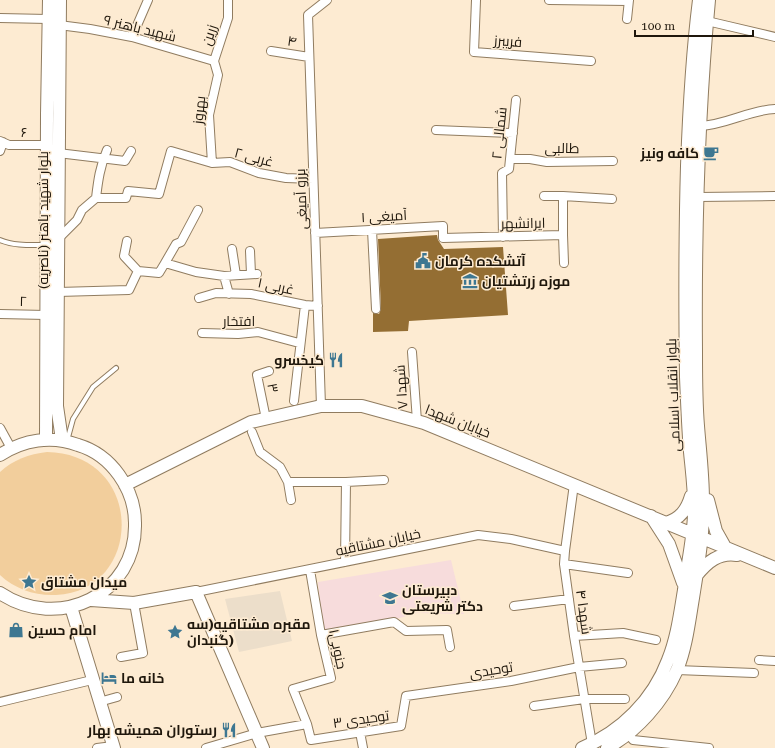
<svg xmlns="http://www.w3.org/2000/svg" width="775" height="748" font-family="'Roboto Serif',Cairo,serif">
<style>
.commercial{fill:#ecdeca}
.education{fill:#f7dcdc}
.green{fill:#f2ce9c}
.building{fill:#946e33}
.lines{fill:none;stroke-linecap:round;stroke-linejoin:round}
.lane-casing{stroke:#907c60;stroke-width:6}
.street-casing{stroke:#907c60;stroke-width:10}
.secondary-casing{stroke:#907c60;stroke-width:14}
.lane{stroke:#fff;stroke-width:4}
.street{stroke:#fff;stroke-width:8}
.secondary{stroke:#fff;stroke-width:12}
.labels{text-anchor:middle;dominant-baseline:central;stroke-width:3;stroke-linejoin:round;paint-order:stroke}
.street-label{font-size:14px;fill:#1f170c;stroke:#fdebd2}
.poi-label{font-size:14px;font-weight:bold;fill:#1f170c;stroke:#fdebd2;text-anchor:start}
</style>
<rect width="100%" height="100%" fill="#fdebd2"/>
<path class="commercial" d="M280,591L292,641L239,652L225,599Z"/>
<path class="education" d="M451,560L464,614L417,613L393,620L323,632L318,582Z"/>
<path class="green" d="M47,452C145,454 145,590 56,595C35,596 15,589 0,575V472C13,460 29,454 47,452Z"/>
<path class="building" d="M437,235L438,240L444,249L503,247L508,315L409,321L408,331L373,332V313L379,314L381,309L378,239Z"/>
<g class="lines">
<defs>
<path id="lane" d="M0,240C14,246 30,245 45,245
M67,441L73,419L93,387L116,368"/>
<path id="street" d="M476,0L474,52L591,61
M549,0L628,1
M0,18L48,19
M627,19L629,0
M707,21L775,37
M59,25L90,29L132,37L214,61
M132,37L148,0
M271,51L309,57
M214,61L228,18V0
M700,126C726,125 749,110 775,109
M436,130L513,133
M0,141L9,145H47
M0,151L3,142
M58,153L125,161L131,151
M510,159H530L547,162L613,161
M212,163L209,115L218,75L214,61
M544,196H563L612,199
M698,197L775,196
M96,198C98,181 100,166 107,150
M372,230L376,309
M315,233L443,226V238L563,235V196
M563,235L564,263
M503,237L502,173L509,169L516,100
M58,239L77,220L82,210L96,198H126L128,191L159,194L171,151L212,163L230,162L259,173L286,178L313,179
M127,241L124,256L138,271
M232,249L236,275
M250,251L251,274
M165,263L176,244L181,242L198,210
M224,276L229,294
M58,292L129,290L138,271L159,273L165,263L196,272L224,276L257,274
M199,298L216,293L251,294L305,305L318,306
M0,314L46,315
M202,333L238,334L258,332L299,343
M412,352L417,421
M294,401L305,305
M321,406L308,15L327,0
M266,419L257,375L269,371
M0,428L11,448
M252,432L260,452L280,467L288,482L291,500
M288,482H346L384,480
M574,484L565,551L564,564L574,636L592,744
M345,562L346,482
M564,564L628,573
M196,592L478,535L511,539L565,551
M514,606L569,599
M321,635L394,622L406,631L447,630L450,647
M574,636L623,633L656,640
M121,657L143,653L134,603
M759,660L775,661
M677,670L754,673
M0,702L92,680
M99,702L117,697
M534,706L584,699H625
M307,724L311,740L401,726L406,696L511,681L579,667L622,663
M360,732L363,748
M628,734L633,740L709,748
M97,748L113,746
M206,748L257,733L307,724L293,689L331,678L321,635L310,570"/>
<path id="secondary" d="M60,0L57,406L62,440
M46,440L47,114L49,0
M0,455C23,440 51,435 78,445C95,450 109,461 119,475C129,489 135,506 135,523C137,595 58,632 0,593
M125,485L251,422L321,406H362L424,423L775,568
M708,500L716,531L725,547
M651,516L669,544L683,583
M666,523C680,519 687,510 691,496
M696,576C707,562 719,552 737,555
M91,600L134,603L196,592L263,748
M71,607L114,748
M582,748C621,732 653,700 668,660C677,638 680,614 684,590C687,566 693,540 694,515C695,494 692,473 690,452C688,427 687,402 686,377C685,307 685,236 687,166C689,111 692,55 699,0
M607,748C637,731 663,702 677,670C686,648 689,622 693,598C698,566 704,533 703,501C703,476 700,451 698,426C696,402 696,377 696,352C695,235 698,117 709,0"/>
</defs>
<use href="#lane" class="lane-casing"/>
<use href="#street" class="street-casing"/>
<use href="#secondary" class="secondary-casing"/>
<use href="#lane" class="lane"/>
<use href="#street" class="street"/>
<use href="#secondary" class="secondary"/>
</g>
<defs>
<symbol id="cafe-bare" viewBox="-9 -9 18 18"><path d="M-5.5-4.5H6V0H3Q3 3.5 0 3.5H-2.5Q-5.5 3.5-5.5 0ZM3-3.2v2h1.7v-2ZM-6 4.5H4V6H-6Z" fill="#3e7791" stroke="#fdebd2" stroke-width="2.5" paint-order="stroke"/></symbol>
<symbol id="civic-bare" viewBox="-9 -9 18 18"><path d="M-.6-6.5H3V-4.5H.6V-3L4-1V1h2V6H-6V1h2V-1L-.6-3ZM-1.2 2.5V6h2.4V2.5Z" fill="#3e7791" stroke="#fdebd2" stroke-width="2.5" paint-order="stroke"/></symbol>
<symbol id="museum-bare" viewBox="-9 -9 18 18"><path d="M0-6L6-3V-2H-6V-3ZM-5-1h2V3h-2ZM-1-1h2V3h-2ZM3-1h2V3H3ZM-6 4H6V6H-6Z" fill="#3e7791" stroke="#fdebd2" stroke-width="2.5" paint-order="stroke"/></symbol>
<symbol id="restaurant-bare" viewBox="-9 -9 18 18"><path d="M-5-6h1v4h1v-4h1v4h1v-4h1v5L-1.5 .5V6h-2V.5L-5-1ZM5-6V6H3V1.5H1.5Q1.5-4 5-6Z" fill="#3e7791" stroke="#fdebd2" stroke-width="2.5" paint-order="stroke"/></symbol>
<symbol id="sight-bare" viewBox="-9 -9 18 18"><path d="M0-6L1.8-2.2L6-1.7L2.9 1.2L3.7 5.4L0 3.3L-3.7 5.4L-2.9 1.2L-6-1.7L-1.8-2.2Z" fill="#3e7791" stroke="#fdebd2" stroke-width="2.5" paint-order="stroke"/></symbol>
<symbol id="school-bare" viewBox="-9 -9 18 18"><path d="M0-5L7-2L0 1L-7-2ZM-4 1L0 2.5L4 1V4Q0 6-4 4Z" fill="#3e7791" stroke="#fdebd2" stroke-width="2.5" paint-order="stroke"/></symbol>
<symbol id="shop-bare" viewBox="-9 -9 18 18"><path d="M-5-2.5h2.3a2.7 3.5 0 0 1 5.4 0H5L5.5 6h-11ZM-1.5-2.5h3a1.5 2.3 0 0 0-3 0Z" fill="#3e7791" stroke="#fdebd2" stroke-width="2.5" paint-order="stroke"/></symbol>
<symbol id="hotel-bare" viewBox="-9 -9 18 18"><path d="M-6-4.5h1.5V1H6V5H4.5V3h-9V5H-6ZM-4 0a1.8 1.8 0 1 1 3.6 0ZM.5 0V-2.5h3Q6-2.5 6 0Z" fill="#3e7791" stroke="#fdebd2" stroke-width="2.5" paint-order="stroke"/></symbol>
</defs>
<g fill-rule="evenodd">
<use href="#cafe-bare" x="700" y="142" width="22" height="22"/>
<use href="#civic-bare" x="412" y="250" width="22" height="22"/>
<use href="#museum-bare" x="459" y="270" width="22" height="22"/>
<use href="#restaurant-bare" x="325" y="349" width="22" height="22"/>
<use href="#sight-bare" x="18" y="571" width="22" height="22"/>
<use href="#school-bare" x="379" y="587" width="22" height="22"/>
<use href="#shop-bare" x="5" y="619" width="22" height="22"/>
<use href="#sight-bare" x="164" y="621" width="22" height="22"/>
<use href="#hotel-bare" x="98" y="667" width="22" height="22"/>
<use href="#restaurant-bare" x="218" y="719" width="22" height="22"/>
</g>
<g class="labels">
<g class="street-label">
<text transform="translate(140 28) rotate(14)">شهید باهنر ۹</text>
<text transform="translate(209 35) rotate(-72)">زرین</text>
<text transform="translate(292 41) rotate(8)">۴</text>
<text transform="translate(508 41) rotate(4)">فریبرز</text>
<text transform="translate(199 110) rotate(-84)">بهروز</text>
<text x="24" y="132">۶</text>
<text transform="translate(499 133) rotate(-84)">۲ شمالی</text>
<text transform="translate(562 148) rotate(1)">طالبی</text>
<text transform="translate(254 157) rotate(15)">۲ غربی</text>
<text transform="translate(301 199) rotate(-92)">برزو آمیغی</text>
<text transform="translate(384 216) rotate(-3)">آمیغی ۱</text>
<text transform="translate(43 220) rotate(-90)">بلوار شهید باهنر (ناصریه)</text>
<text transform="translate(523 223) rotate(-1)">ایرانشهر</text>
<text transform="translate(276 286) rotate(12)">۱ غربی</text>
<text transform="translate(23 301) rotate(1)">۲</text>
<text x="239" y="321">افتخار</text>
<text transform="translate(401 387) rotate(-94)">شهدا ۷</text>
<text transform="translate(273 388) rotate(79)">۳</text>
<text transform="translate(673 395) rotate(-92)">بلوار انقلاب اسلامی</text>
<text transform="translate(458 421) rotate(21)">خیابان شهدا</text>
<text transform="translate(378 542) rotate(-12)">خیابان مشتاقیه</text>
<text transform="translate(584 612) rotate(82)">شهدا ۴</text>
<text transform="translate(338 649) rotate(78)">جنوبی۱</text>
<text transform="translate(491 670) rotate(-9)">توحیدی</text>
<text transform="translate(361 719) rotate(-8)">توحیدی ۳</text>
</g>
<g class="poi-label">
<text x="699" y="153" text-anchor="end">کافه ونیز</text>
<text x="435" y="261">آتشکده کرمان</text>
<text x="482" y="281">موزه زرتشتیان</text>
<text x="324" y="360" text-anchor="end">کیخسرو</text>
<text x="41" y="582">ميدان مشتاق</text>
<text x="402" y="590">دبیرستان<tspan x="402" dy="16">دکتر شریعتی</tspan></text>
<text x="187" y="624">مقبره مشتاقیه(سه<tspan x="187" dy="16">گنبدان)</tspan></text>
<text x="28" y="630">امام حسین</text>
<text x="121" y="678">خانه ما</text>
<text x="217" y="730" text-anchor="end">رستوران همیشه بهار</text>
</g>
</g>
<path d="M635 30v6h118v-6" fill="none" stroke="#1f170c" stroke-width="2"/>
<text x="641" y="30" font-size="12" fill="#1f170c" stroke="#fdebd2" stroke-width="3" paint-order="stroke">100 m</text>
</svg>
